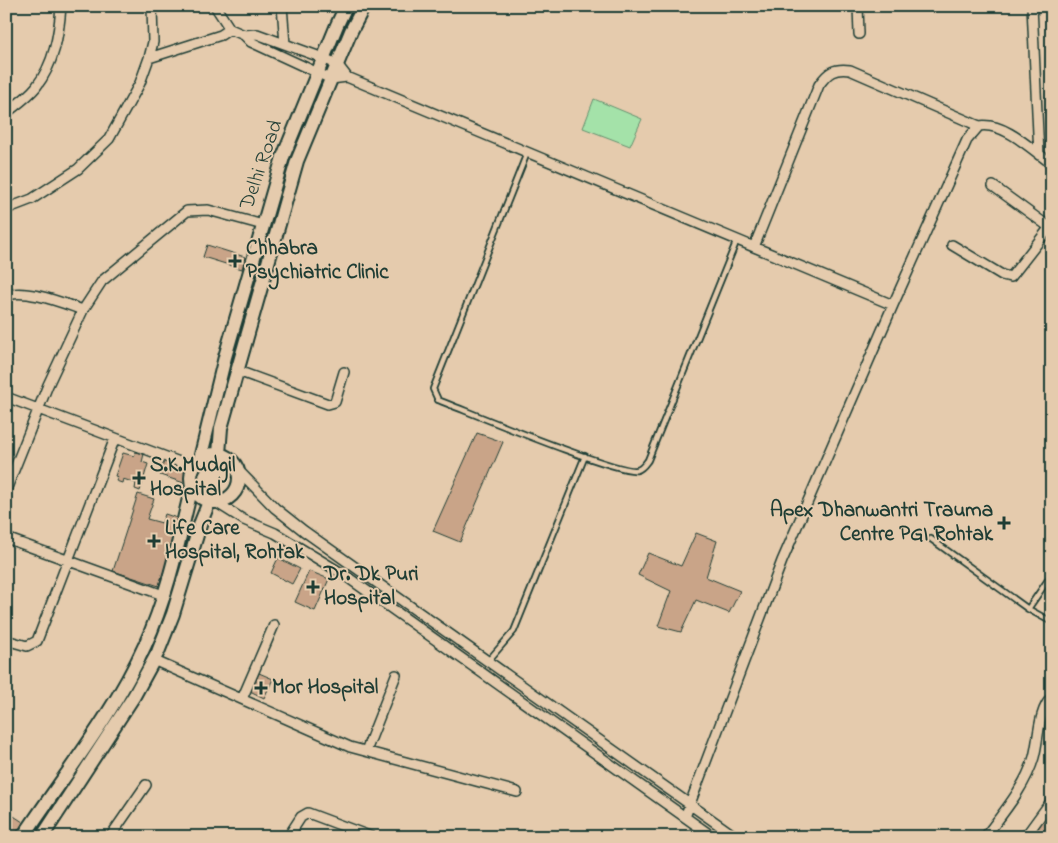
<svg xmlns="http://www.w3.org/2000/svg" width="1058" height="843" font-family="'Indie Flower',sans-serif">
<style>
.green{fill:#a4e2a9;stroke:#62906e}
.building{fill:#c9a488;stroke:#1f3d34}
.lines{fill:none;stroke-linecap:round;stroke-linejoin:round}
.lane-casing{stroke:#1f3d34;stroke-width:8}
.street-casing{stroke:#1f3d34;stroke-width:12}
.secondary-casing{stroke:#1f3d34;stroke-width:16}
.lane{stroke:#e5cbad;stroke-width:4.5}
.street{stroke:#e5cbad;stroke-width:9}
.secondary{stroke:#e5cbad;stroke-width:12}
.poi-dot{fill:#1f3d34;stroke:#e5cbad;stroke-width:2}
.labels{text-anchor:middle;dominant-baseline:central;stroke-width:4;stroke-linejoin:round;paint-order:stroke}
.street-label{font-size:21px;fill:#1f3d34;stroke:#e5cbad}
.poi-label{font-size:21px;font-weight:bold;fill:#1f3d34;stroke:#e5cbad;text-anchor:start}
</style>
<rect width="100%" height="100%" fill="#e5cbad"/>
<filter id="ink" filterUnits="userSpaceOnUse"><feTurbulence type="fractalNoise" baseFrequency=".02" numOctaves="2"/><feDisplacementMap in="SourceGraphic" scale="10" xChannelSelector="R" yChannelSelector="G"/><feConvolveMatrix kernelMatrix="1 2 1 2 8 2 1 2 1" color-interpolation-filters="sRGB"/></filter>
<g filter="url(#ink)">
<path class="green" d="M594,99L642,119L630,146L583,128Z"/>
<path class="building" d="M207,245L245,257L242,269L203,257Z
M477,433L503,442L460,542L433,531Z
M136,452L144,454L142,462L148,464L140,491L135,489L136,483L123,479L122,483L116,481L118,477L115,476L123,453L134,456Z
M164,461L189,469L184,483L160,475Z
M138,494L154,499L147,519L162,523L165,514L177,518L174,527L177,528L159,586L113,571Z
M696,533L717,541L706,577L740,591L729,613L696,600L681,632L658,626L671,591L638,575L648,553L681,566Z
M278,558L300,569L292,584L271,573Z
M309,571L329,579L315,611L295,602Z
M259,673L273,679L264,698L250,691Z
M1052,808V837H1032Z
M9,813L23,822L14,837H6V818Z"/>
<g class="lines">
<defs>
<path id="lane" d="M527,153L433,389L438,400C467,411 617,474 637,470C642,469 645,464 648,460L737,240
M931,539L1028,609L1052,622
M1028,609L1052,574
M488,661L514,631L585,456"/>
<path id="street" d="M215,6L230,29L244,35L251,42L331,79L347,77L893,305
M282,6L285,44
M858,6L859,34
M1032,6L1039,155
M244,35L257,34L323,58L337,64L347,77
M149,58L221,35L230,29
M6,113C16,105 28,97 36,87C54,64 59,35 61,6
M993,186L1052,229
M6,209L32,199L78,169L109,139L140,83L149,58L153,42L152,6
M952,245L1002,275L1011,277L1050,227
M754,247L819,85C828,72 834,68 850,70L979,126
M6,296C23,287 65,304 83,310
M238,371L328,404L335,402L344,372
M6,397L193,467
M239,471L275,508L304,531L736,837
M6,490L48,385L83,310L102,281L187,211L208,210L263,225
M217,503L244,520L275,533L343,574L713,837
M6,538L163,595
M6,640L27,646L37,641L115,438
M153,660L350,747L517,792
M242,699L274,625
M366,751L396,675
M685,817L782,561L893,305L967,140L979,126C1005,122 1032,150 1052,164
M110,837L146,785
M288,837L301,817L308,813L372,837
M985,837C1003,813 1026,786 1034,757C1039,739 1038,710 1052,697
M1025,837L1052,800"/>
<path id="secondary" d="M191 478a24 24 0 1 1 48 0a24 24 0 1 1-48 0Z
M219,454L221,428L297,161L351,31L364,6
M200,459L225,357L283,157L337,25L346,6
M23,837C64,775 114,714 145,645C168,595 179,539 192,486
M42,837L134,696L158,652L173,614L201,522L209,502"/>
</defs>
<use href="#lane" class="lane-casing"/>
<use href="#street" class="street-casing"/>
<use href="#secondary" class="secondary-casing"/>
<use href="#lane" class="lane"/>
<use href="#street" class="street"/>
<use href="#secondary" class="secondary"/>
</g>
</g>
<g class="poi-dot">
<path d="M232.5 253.5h5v5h5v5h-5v5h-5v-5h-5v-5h5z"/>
<path d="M136.5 470.5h5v5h5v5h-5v5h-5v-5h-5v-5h5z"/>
<path d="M1001.5 515.5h5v5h5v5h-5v5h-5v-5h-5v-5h5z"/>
<path d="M151.5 533.5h5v5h5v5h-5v5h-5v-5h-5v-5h5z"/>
<path d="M310.5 579.5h5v5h5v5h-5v5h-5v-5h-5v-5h5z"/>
<path d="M258.5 680.5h5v5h5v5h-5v5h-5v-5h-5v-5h5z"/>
</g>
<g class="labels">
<g class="street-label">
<text transform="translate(262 165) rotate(-71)">Delhi Road</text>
</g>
<g class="poi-label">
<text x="246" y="249">Chhabra<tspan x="246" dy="24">Psychiatric Clinic</tspan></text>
<text x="150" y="466">S.K.Mudgil<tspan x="150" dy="24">Hospital</tspan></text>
<text x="993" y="511" text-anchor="end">Apex Dhanwantri Trauma<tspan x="993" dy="24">Centre PGI Rohtak</tspan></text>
<text x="165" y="529">Life Care<tspan x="165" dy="24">Hospital, Rohtak</tspan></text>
<text x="324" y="575">Dr. Dk Puri<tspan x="324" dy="24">Hospital</tspan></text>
<text x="272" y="688">Mor Hospital</text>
</g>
</g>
<rect width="1058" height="843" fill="none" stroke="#e5cbad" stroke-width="25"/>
<rect x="12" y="12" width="1033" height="818" fill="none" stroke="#1f3d34" stroke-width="2" filter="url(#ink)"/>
</svg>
